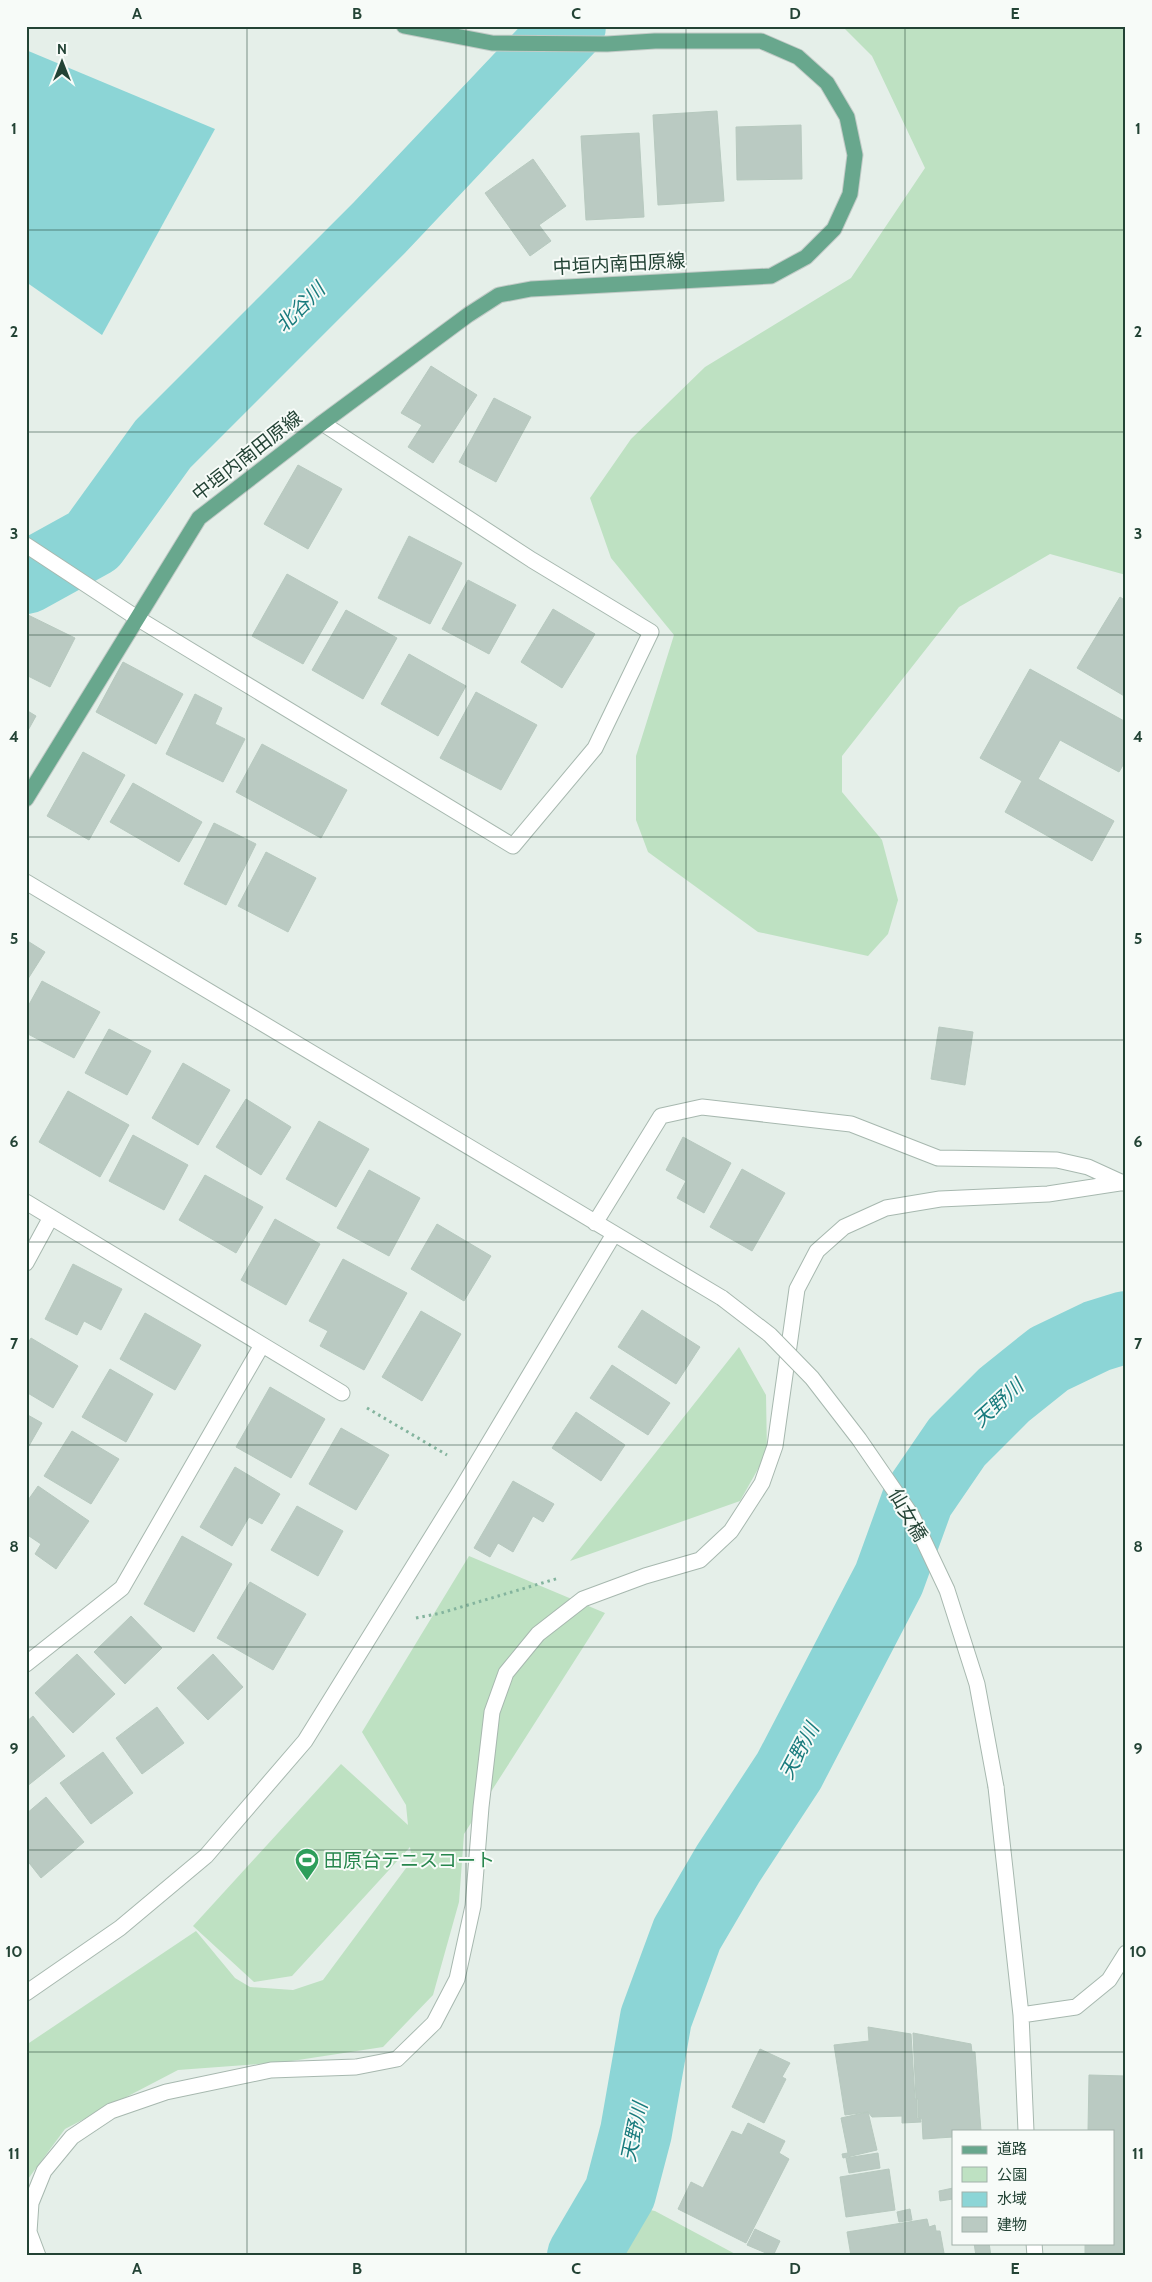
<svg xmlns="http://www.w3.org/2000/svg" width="1152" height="2282" font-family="Cabin,'Noto Sans JP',sans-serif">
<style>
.green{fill:#bee1c2}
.water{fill:#8cd5d6}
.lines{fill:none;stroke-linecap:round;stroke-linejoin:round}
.river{stroke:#8cd5d6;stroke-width:72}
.building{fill:#bacac2;stroke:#b7c9bf}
.minor-casing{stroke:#a7b8af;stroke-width:17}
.major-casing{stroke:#c1cac6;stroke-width:17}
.path{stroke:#84b49e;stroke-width:3;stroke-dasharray:2.5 4;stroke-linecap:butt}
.minor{stroke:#fff;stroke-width:15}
.major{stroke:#68a78d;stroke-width:15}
.minor-bridge-casing{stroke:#a7b8af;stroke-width:17;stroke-linecap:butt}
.minor-bridge{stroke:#fff;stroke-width:15}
.grid{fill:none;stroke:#234335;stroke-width:1;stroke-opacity:0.55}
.labels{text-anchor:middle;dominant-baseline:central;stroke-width:4;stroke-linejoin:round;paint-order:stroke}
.street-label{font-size:19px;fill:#234335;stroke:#f7fbf8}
.leisure-label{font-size:19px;fill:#27864d;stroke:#f7fbf8;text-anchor:start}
.water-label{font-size:20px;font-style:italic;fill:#197b7d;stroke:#f7fbf8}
.neatline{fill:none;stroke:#234335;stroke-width:2}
.grid-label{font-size:16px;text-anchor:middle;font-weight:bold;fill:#234335}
</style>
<rect width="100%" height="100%" fill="#e5efe9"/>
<path class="green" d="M842,26H1126V575L1050,554L959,607L842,756V792L882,840L898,900L888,934L868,956L758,932L648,852L636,820V756L674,635L611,558L590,498L631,439L705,367L851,278L925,168L872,56Z
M739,1347L766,1395L767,1453L740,1501L570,1561Z
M469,1556L605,1613L464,1834L459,1902L433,1995L383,2047L285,2062L178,2070L65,2129L28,2179L29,2221H26V2045L196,1931L235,1978L250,1987L293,1990L323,1980L412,1860L410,1847L292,1976L254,1982L193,1926L341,1764L408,1825L406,1805L362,1732Z
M603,2200L655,2211L739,2256H560Z"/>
<path class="water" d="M26,50L215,129L102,335L26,282Z"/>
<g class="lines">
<path class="river" d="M26,578L93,541L163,444L379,228L570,26
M583,2256L620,2193L636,2132L656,2018L687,1934L728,1864L789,1771L889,1579L918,1499L957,1442L1004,1395L1049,1359L1097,1336L1126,1327"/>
</g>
<path class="building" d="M717,111L724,201L658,205L653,115Z
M801,125L802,179L737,180L736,127Z
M639,133L644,217L586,220L581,136Z
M533,159L566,206L539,225L551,241L530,256L485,193Z
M431,366L477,395L433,463L408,447L422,425L401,413Z
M494,398L531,417L496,482L459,462Z
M298,465L342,489L308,549L264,524Z
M409,536L462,563L430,624L378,598Z
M287,574L338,602L303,664L252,636Z
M468,580L516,605L489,654L442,629Z
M1120,597L1126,601V667L1124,670L1126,671V697L1077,668Z
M553,609L595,634L562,688L521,662Z
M346,610L397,638L363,699L312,670Z
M26,614L75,638L50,687L26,675Z
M409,654L466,686L438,736L381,704Z
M123,662L183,694L156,744L96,712Z
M1030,669L1126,722V760L1119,772L1060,740L1038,779L1114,821L1092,861L1005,812L1022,781L980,758Z
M476,692L537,725L501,790L440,758Z
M195,694L222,708L215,724L245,739L223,782L166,754Z
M26,710L36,716L26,734Z
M262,744L347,790L321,838L236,792Z
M83,752L125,775L89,840L47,816Z
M133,783L202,822L179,862L110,822Z
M214,823L256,844L226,905L184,884Z
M266,852L316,878L288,932L238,906Z
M26,940L45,952L26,982Z
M42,981L100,1012L74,1058L26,1033V1010Z
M939,1027L973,1032L965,1085L931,1079Z
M109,1029L151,1051L127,1095L85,1073Z
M183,1063L230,1090L198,1145L152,1118Z
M68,1091L129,1125L100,1177L39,1142Z
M246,1099L291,1127L261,1175L216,1147Z
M319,1121L369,1149L336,1207L286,1179Z
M133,1135L188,1165L164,1210L109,1181Z
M683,1137L731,1163L704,1213L677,1198L686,1181L666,1170Z
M742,1169L785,1193L752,1251L710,1227Z
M369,1170L420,1198L389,1256L337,1228Z
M205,1175L263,1207L236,1253L179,1220Z
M275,1219L320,1244L286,1305L241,1280Z
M437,1224L491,1256L464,1301L411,1269Z
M343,1259L407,1293L364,1370L320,1346L328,1331L309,1321Z
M73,1264L122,1289L101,1330L84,1321L77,1335L45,1319Z
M642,1310L700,1347L676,1384L618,1347Z
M421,1311L461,1334L422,1401L382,1377Z
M145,1313L201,1345L175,1390L120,1359Z
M31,1338L78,1366L53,1408L26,1392V1346Z
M612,1365L670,1403L648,1435L590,1398Z
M110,1369L153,1394L126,1442L82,1417Z
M270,1387L325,1419L291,1478L236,1447Z
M576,1412L625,1445L601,1481L552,1448Z
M26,1414L42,1423L26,1451Z
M341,1428L389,1455L356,1510L309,1484Z
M72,1431L119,1459L91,1504L44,1476Z
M235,1467L280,1494L262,1524L249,1517L232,1546L200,1527Z
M513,1481L554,1504L543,1522L533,1516L513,1552L498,1543L490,1557L474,1548Z
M38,1486L89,1521L56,1569L35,1554L41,1544L26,1534V1503Z
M297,1506L343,1531L318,1576L271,1550Z
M182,1536L232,1564L194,1632L144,1604Z
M250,1582L306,1614L273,1670L217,1638Z
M131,1616L162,1648L125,1684L94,1652Z
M77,1654L115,1694L73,1733L35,1693Z
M213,1654L243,1687L208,1720L177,1688Z
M157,1707L184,1743L142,1774L116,1738Z
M33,1716L65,1756L26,1787V1722Z
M103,1752L133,1793L91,1824L60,1783Z
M46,1797L84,1842L41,1878L26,1859V1814Z
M868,2027L911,2034L915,2099H917V2118H920L921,2122L902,2123V2116L872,2117L868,2112L845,2115L834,2045L869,2041Z
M913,2033L971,2044L972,2052H975L981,2131H953V2137L923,2139L922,2119L918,2117V2099H916Z
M760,2049L790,2063L782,2077L786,2079L764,2123L732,2107Z
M1089,2075L1126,2076V2256H1085V2243H1113V2131H1088Z
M868,2112L877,2150L843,2158L842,2154L848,2153L841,2118Z
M748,2123L785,2141L779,2153L789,2159L746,2243L678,2209L691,2182L703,2188L732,2131L742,2135Z
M878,2153L880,2168L849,2173L846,2158Z
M889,2169L895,2210L846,2217L840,2177Z
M953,2188V2199L940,2201L939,2191Z
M910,2209L912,2220L899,2222L897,2212Z
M927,2219L929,2227L935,2225L936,2231H940L944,2253L938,2256H851L847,2232Z
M755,2229L780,2241L773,2256L747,2245Z
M974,2243H989L991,2256H976Z"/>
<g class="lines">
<defs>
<path id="minor" d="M26,545L137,618L513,846L595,748L651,632L532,560L322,423
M26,882L722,1298
M26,1202L342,1393
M595,1223L661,1116L702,1107L851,1124L938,1158L1057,1160L1088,1167L1123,1183
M26,1263L51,1217
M26,1664L122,1588L262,1345
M996,1787L1021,2015L1026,2131
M26,1993L120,1928L206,1856L305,1741L462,1488L614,1234
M1021,2015L1076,2007L1109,1980L1126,1953
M1034,2243L1035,2256
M38,2256L29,2232L31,2203L44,2171L72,2137L111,2111L166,2092L271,2070L356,2067L397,2059L434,2023L457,1979L473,1906L481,1807L492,1712L506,1673L538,1634L583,1599L645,1576L700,1560L731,1531L762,1483L775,1446L797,1289L817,1251L844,1227L886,1208L940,1199L1048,1194L1126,1182"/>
<path id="major" d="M26,799L199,518L322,423L468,315L499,295L531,289L771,276L806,257L834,229L850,194L855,155L847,117L827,83L798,57L761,41H655L607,44L492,43L404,26"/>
</defs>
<use href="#minor" class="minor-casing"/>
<use href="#major" class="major-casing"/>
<path class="path" d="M367,1408L447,1455
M416,1618L441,1613L559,1578"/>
<use href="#minor" class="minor"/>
<use href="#major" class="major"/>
<defs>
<path id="minor-bridge" d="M722,1298L770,1335L812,1378L859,1439L912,1516L947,1590L977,1684L996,1787"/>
</defs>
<use href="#minor-bridge" class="minor-bridge-casing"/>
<use href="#minor-bridge" class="minor-bridge"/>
</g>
<path class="grid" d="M247,26V2256M466,26V2256M686,26V2256M905,26V2256M26,230H1126M26,432H1126M26,635H1126M26,837H1126M26,1040H1126M26,1242H1126M26,1445H1126M26,1647H1126M26,1850H1126M26,2052H1126"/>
<defs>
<symbol id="stadium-pin" viewBox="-11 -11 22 30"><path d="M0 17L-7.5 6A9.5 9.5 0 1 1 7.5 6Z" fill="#2e9e5b" stroke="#f7fbf8"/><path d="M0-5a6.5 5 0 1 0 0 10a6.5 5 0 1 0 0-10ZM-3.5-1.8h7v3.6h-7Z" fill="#fff"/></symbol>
</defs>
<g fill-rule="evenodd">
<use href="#stadium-pin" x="293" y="1846" width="28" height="38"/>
</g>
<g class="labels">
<g class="street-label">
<text transform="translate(619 264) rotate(-3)">中垣内南田原線</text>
<text transform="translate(247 456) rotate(-38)">中垣内南田原線</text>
<text transform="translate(908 1515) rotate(60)">仙女橋</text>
</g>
<g class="leisure-label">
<text x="324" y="1860">田原台テニスコート</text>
</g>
<g class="water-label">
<text transform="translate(300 307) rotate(-45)">北谷川</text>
<text transform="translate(998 1403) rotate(-42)">天野川</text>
<text transform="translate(799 1751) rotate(-62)">天野川</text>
<text transform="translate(634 2132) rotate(-78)">天野川</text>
</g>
</g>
<rect width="1152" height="2282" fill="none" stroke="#f7fbf8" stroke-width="55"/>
<rect x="952" y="2130" width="162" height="115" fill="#f7fbf8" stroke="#a2b1aa"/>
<rect x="962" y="2146" width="25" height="8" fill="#68a78d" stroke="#a2b1aa"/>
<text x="997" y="2154" font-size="15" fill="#234335">道路</text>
<rect x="962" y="2167" width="25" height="15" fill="#bee1c2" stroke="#a2b1aa"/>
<text x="997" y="2180" font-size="15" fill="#234335">公園</text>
<rect x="962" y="2192" width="25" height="15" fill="#8cd5d6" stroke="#a2b1aa"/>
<text x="997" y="2204" font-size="15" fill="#234335">水域</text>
<rect x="962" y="2217" width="25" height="15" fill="#bacac2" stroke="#a2b1aa"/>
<text x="997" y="2230" font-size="15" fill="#234335">建物</text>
<g transform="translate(62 62)" stroke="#f7fbf8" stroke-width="4" paint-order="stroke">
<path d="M0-4L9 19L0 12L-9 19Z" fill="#234335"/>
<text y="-8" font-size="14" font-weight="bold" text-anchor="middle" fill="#234335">N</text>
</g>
<rect x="28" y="28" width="1096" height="2226" class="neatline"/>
<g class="grid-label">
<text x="137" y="19">A</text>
<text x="357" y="19">B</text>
<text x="576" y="19">C</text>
<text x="795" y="19">D</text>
<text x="1015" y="19">E</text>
<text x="14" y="134">1</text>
<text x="1138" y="134">1</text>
<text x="14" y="337">2</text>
<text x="1138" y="337">2</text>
<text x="14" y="539">3</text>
<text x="1138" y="539">3</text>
<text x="14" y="742">4</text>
<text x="1138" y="742">4</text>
<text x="14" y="944">5</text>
<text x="1138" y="944">5</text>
<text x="14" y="1147">6</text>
<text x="1138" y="1147">6</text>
<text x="14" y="1349">7</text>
<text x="1138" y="1349">7</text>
<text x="14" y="1552">8</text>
<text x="1138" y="1552">8</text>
<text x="14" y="1754">9</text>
<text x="1138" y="1754">9</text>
<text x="14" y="1957">10</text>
<text x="1138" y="1957">10</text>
<text x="14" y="2159">11</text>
<text x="1138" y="2159">11</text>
<text x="137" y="2274">A</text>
<text x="357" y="2274">B</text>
<text x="576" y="2274">C</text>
<text x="795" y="2274">D</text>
<text x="1015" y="2274">E</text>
</g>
</svg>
